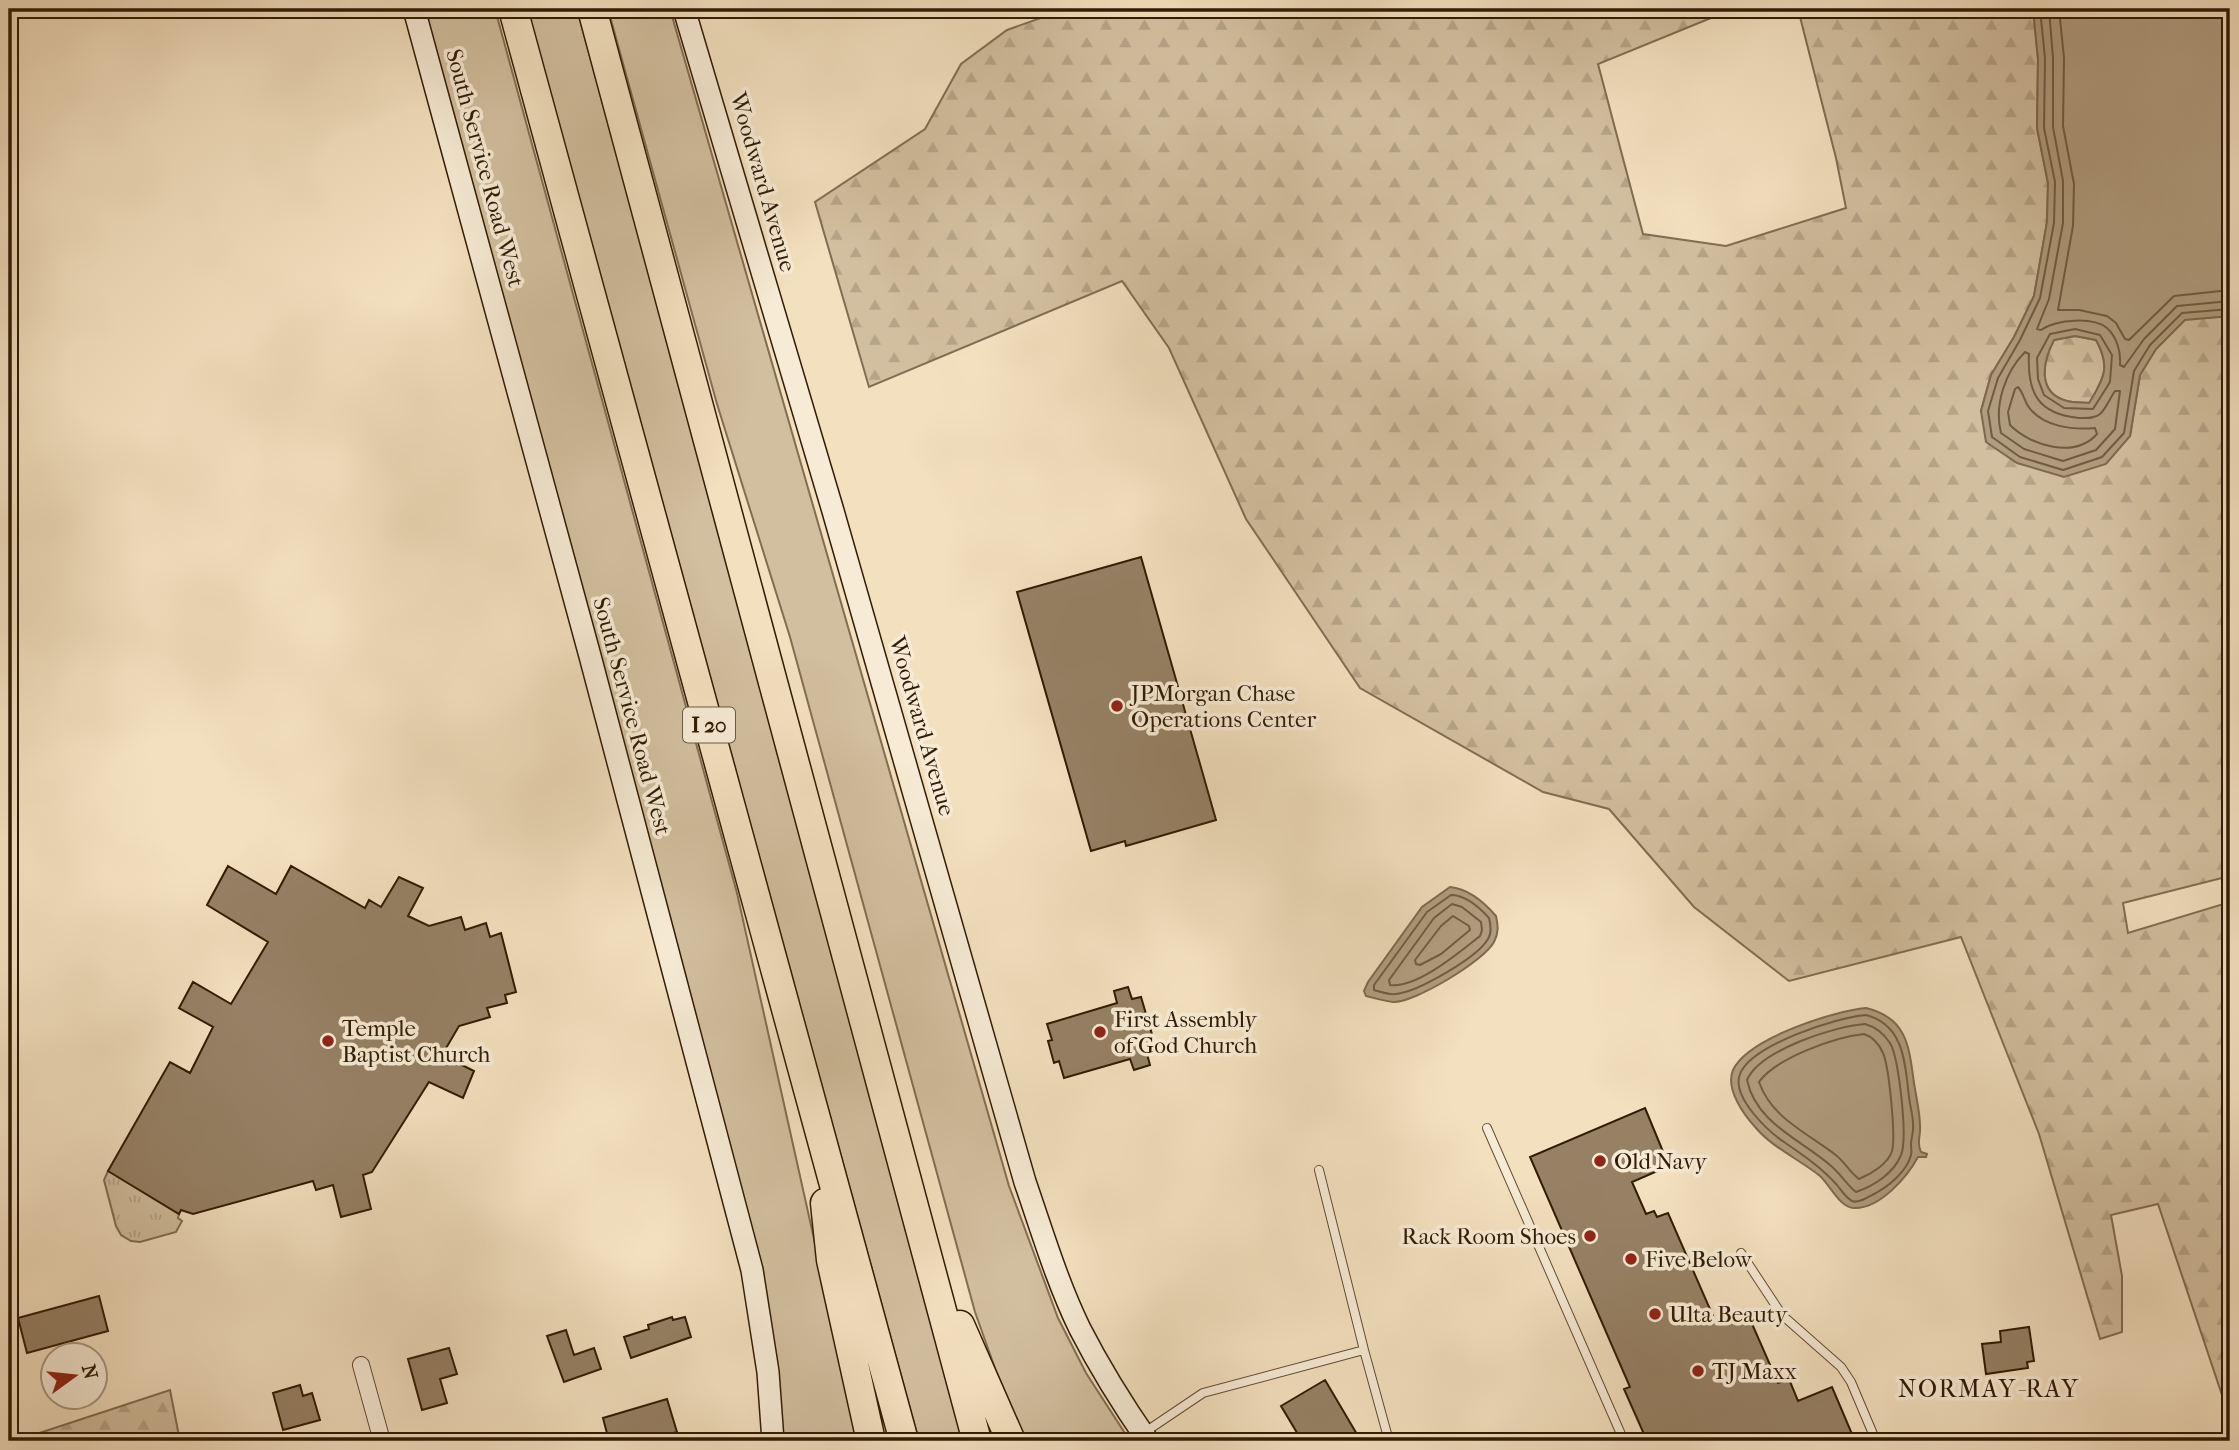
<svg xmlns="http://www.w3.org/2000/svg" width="2239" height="1450" font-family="'IM FELL French Canon',serif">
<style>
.grass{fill:#d2bf9f;stroke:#826d52;stroke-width:2}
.forest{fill:url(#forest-firs);stroke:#826d52;stroke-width:2}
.park{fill:url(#park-tufts);stroke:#826d52;stroke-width:2}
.water{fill:#b19d7f;stroke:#7e694e;stroke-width:2;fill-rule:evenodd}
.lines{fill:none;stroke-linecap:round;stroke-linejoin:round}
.shore{stroke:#715c42;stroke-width:2}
.building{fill:#968165;stroke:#311b04;stroke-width:2}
.lane-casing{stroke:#624c33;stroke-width:10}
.street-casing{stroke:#624c33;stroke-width:18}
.secondary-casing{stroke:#311b04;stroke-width:24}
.highway-casing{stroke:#311b04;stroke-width:31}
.lane{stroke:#f7ebd5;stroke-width:8}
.street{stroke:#f7ebd5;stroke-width:16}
.secondary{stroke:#f7ebd5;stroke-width:21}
.highway{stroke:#f3e0bf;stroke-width:28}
.poi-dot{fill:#8f2418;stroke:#f7ebd5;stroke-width:2.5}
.labels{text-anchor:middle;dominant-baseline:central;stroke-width:7;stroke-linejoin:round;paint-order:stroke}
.shield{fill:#f7ebd5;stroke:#6c5943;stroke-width:2}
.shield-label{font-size:21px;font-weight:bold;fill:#311b04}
.street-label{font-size:23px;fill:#311b04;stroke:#f7ebd5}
.poi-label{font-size:23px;fill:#311b04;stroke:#f7ebd5;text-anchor:start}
.neighbourhood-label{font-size:24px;letter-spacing:2px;fill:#311b04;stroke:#f7ebd5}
</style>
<defs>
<pattern id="forest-firs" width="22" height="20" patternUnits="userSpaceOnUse" patternTransform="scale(1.75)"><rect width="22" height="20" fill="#d2bf9f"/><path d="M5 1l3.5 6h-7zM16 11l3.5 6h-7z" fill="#b5a487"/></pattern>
<pattern id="park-tufts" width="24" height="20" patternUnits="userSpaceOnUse" patternTransform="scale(1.75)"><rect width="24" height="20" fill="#d2bf9f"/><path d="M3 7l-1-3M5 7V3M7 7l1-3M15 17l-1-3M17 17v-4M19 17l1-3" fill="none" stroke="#b5a487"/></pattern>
</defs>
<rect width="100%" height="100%" fill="#f3e0bf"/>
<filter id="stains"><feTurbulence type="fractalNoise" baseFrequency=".00286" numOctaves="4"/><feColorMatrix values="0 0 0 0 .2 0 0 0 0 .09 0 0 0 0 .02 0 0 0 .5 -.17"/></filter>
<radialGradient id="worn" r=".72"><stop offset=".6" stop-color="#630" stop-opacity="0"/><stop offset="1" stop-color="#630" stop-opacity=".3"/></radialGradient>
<path class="grass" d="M422,9H495L737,893L859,1441H781L775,1356Z
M527,9H577L967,1441H919Z
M608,9H670L1009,1186L1058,1318L1086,1373L1130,1441H1026L996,1371L975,1312L790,637L717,404Z"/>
<path class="forest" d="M1066,9L1164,17L1193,9H1733L1598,64L1643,234L1726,246L1846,208L1836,158L1798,9H2033L2038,59L2037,128L2048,183L2047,222L2034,296L2014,337L1991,375L1981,411L2130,436L2140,375L2156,349L2185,319L2230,316V876L2123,903L2128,933L2230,902V1419L2158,1204L2111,1215L2122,1276V1332L2100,1339L2039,1134L1961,937L1789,981L1694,907L1609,809L1543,792L1360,688L1246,519L1169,348L1122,281L869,387L815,202L925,129L961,64L1007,30Z
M2075,336L2096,340C2111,368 2104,377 2090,403C2082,402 2074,403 2067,401C2036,393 2043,361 2054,340Z
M170,1390L180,1441H15Z"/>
<path class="park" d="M108,1171L179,1214L178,1218L182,1221L176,1232L140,1242L131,1241L121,1235L116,1226L104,1180Z"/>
<path class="water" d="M2033,9H2230L2227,23L2230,55V316L2185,320L2156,349L2140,375L2130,436L2106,464L2064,477L2017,463L1986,442L1981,411L1991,375L2014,337L2034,296L2047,222L2048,183L2037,128L2038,59ZM2075,336L2096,340C2111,366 2104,379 2089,403C2082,402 2074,403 2067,401C2036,393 2043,361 2054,340Z
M1450,887C1469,889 1484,902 1496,916C1498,925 1499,933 1494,942C1484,961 1414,1003 1393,1002C1384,1001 1374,998 1366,996L1364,991L1368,982L1422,907Z
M1866,1008C1908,1018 1909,1048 1914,1083C1916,1097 1920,1112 1920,1126C1921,1136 1916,1143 1921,1152L1927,1154L1926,1157H1918C1907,1177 1880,1209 1854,1208C1840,1208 1830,1185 1820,1176C1799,1159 1773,1148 1756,1128C1744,1115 1725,1089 1733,1070C1748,1038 1834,1011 1866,1008Z"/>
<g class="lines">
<path class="shore" d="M2040,9L2045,58L2044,128L2055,182L2054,223L2040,298L2020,340L1998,378L1988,411L1992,437L2020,457L2063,470L2102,457L2124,433L2134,371L2150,345L2182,313L2230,309
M2049,9L2053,58V127L2063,181V223L2049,299L2037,329L2041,330C2055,320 2092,316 2107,328C2117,337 2121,352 2120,365L2124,367L2144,339L2177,306L2230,301
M2059,9L2064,58L2063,126L2074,184L2073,226L2058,310H2079L2107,316L2116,323L2125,339L2129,340L2174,296L2230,290
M2075,329L2100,335L2112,355L2110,382L2093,409L2064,408L2044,395L2038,379L2037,358L2050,334Z
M2025,352L2029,354C2027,393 2038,414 2079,418C2086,418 2094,419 2100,414C2106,409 2110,398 2115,391H2120L2115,429L2096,450L2063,461L2024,449L2001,433C1994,405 2005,372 2025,352Z
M2018,387C2023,392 2024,400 2028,406C2042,427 2073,430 2095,428L2097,434C2075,459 2031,446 2010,425L2008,412L2015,389Z
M1451,895C1465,895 1480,908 1489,918C1491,926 1492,933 1488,939C1477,958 1417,992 1396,994C1389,995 1381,992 1374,990V985L1427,912Z
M1452,904L1462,907L1481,922L1482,930L1480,936C1460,952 1416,989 1390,985L1389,980L1434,918Z
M1453,916L1469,926L1470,930L1441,954L1420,965L1416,964L1415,960L1441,926Z
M1866,1015C1905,1025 1905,1065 1909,1097C1910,1107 1914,1118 1913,1129C1913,1134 1911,1139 1911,1144C1911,1148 1912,1151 1911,1155C1907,1171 1890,1185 1876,1193C1869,1196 1859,1204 1852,1201C1846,1198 1841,1190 1837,1185C1822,1168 1803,1155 1784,1142C1768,1131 1731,1097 1740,1074C1751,1045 1837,1017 1866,1015Z
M1865,1024C1876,1027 1884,1034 1890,1043C1899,1059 1908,1138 1901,1155C1894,1173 1874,1186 1856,1192C1847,1185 1840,1173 1830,1165C1800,1139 1756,1123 1747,1080C1760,1050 1835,1026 1865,1024Z
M1864,1034C1873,1037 1879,1044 1883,1053C1889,1067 1896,1136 1892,1151C1888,1164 1871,1174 1859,1179C1851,1173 1845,1163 1837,1156C1808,1133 1772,1119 1759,1082C1776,1058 1835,1037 1864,1034Z"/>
</g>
<path class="building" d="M1141,557L1216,820L1126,846L1125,841L1091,851L1017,592Z
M228,866L276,894L291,866L365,908L369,900L381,907L399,877L423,888L408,916L429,926L461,917L465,930L486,923L490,937L501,933L516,992L505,995L507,1003L487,1008L490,1017L459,1026L442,1055L474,1071L463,1098L429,1082L372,1172L363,1175L371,1209L341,1217L333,1185L316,1190L313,1181L193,1214L181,1210L179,1214L108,1171L170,1062L190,1073L213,1027L179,1008L193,982L231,1004L268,942L207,905Z
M1128,987L1132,999L1141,997L1157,1051L1147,1054L1150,1065L1134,1070L1130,1059L1064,1078L1059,1061L1054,1063L1048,1041L1052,1040L1047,1024L1117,1003L1114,991Z
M1645,1108L1669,1166L1632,1182L1646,1214L1654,1211L1657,1217L1668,1213L1716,1323L1746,1310L1778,1383L1789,1379L1798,1401L1832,1387L1855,1441H1647L1624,1389L1630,1387L1530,1157Z
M99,1296L108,1331L27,1353L18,1318Z
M672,1317L673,1320L685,1317L691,1337L631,1358L624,1337L649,1329L648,1325Z
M2029,1327L2034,1361L2027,1362L2028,1368L1986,1374L1982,1344L2001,1342L2000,1331Z
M566,1330L574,1355L594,1348L601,1369L564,1382L547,1336Z
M449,1348L457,1374L440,1379L447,1403L422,1410L408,1359Z
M1325,1380L1361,1441H1302L1281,1406Z
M300,1385L303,1396L312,1393L320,1420L283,1430L273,1393Z
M667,1399L677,1432L647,1441H609L603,1418Z"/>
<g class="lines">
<defs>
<path id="lane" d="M1487,1128L1624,1441
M1319,1170L1364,1350L1389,1441
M1741,1253L1782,1315L1841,1367L1851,1382L1876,1441
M1145,1432L1203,1393L1364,1350"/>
<path id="street" d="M361,1365L382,1441"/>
<path id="secondary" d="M414,9L590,656L752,1270L768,1372L773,1441
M684,9L833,511L1025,1182C1042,1231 1057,1282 1080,1329C1100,1368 1123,1405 1148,1441"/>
<path id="highway" d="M513,9L904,1441
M592,9L977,1441
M825,1203L831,1260L871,1441
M960,1325L1011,1441"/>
</defs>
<use href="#lane" class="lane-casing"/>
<use href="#street" class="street-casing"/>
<use href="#secondary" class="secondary-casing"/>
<use href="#highway" class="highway-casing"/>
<use href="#lane" class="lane"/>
<use href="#street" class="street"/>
<use href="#secondary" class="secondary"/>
<use href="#highway" class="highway"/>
</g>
<g class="poi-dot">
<circle cx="1117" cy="706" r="7"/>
<circle cx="1100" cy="1032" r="7"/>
<circle cx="328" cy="1041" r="7"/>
<circle cx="1600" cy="1161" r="7"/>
<circle cx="1590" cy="1236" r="7"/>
<circle cx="1631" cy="1259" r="7"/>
<circle cx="1655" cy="1314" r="7"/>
<circle cx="1698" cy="1371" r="7"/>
</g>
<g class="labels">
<rect class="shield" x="683" y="707.5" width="52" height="35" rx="5"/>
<g class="shield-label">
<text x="709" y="725">I 20</text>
</g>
<g class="street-label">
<text transform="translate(485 168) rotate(75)">South Service Road West</text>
<text transform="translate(763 182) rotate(74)">Woodward Avenue</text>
<text transform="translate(632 716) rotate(75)">South Service Road West</text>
<text transform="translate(922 726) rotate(74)">Woodward Avenue</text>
</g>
<g class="poi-label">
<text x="1131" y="693">JPMorgan Chase<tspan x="1131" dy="26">Operations Center</tspan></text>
<text x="1114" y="1019">First Assembly<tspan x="1114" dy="26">of God Church</tspan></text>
<text x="342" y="1028">Temple<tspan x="342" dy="26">Baptist Church</tspan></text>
<text x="1614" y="1161">Old Navy</text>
<text x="1576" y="1236" text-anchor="end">Rack Room Shoes</text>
<text x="1645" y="1259">Five Below</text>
<text x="1669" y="1314">Ulta Beauty</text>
<text x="1712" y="1371">TJ Maxx</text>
</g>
<g class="neighbourhood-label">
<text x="1989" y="1389">NORMAY-RAY</text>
</g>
</g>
<rect width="2239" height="1450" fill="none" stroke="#f3e0bf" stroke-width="35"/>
<rect x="10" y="10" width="2218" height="1429" fill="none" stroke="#311b04" stroke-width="3.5"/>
<rect x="18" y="18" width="2204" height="1415" fill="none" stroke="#311b04" stroke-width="2"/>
<g transform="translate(74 1376) rotate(75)"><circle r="33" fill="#f7ebd5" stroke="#a89881" stroke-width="2"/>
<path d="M0-5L12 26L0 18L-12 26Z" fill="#8f2418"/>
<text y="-10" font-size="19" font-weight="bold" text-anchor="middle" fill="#311b04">N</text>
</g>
<rect width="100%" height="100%" filter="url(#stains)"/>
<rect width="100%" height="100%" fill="url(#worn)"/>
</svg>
